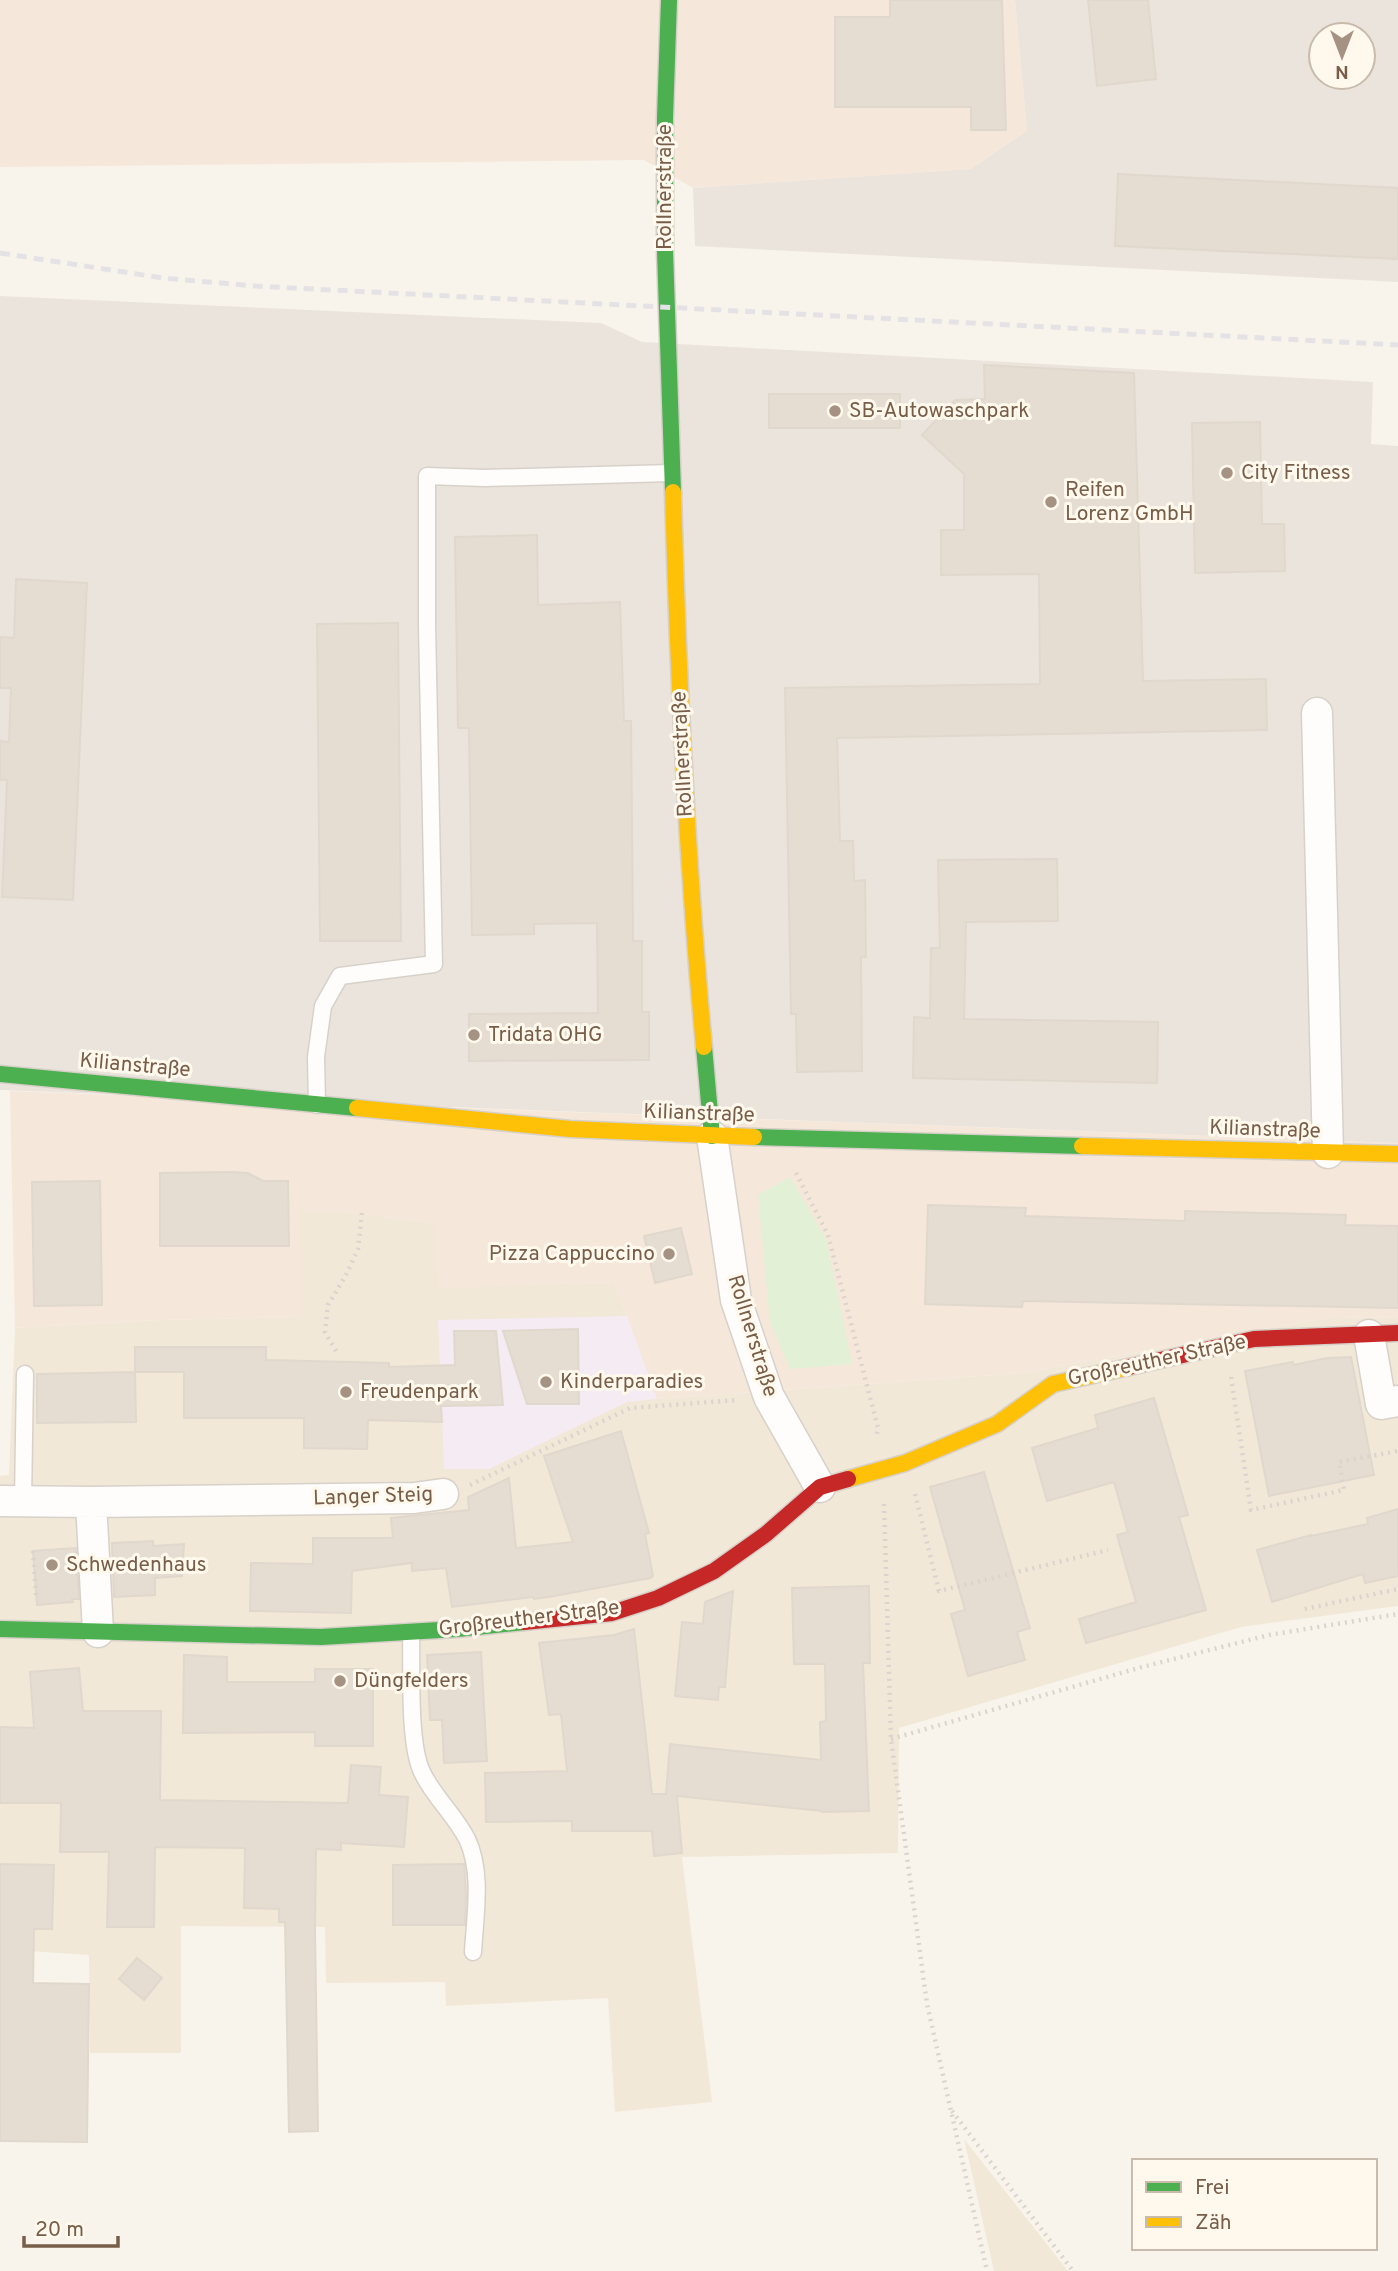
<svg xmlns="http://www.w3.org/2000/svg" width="1398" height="2271" font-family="Overpass,sans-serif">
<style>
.residential{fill:#f1e8d8}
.commercial{fill:#f6e7db}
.industrial{fill:#ebe4dc;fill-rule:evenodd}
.education{fill:#f5ebf3}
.green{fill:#e2f0d5}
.building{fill:#e5ddd2;stroke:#e1d8cd;stroke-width:2}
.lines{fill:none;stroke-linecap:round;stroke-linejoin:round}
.lane-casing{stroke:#d7d1c9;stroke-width:19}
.street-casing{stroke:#d7d1c9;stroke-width:33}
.fast-casing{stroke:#d7d0c8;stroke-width:19}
.slow-casing{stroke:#d7d0c8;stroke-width:19}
.jam-casing{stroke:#d7d0c8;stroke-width:19}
.path{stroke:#dbd4cd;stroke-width:4.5;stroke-dasharray:2 5;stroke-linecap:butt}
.lane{stroke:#fefdfc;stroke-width:16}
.street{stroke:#fefdfc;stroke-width:30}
.fast{stroke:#4caf50;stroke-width:16}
.slow{stroke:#ffc107;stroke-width:16}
.jam{stroke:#c62828;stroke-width:16}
.rail{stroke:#e5e2e5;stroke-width:5;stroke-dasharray:10 7;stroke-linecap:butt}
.poi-dot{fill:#a59282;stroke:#fff9ed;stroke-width:2.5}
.labels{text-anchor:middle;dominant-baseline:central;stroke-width:6;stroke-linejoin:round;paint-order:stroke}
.street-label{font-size:21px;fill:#785e49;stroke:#fff9ed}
.poi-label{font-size:21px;fill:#785e49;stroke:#fff9ed;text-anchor:start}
</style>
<rect width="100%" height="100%" fill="#f8f4eb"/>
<path class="residential" d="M301,1211H340L435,1223L439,1287L614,1282L657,1399L1022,1373L1332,1317L1398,1318V1606L1241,1627L899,1728L898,1853L682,1857L712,2102L615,2112L608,1998L446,2006L445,1982L326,1983L325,1927L181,1926V2053H90L89,1955L0,1949V1476L9,1475L15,1328L159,1320L301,1317Z
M964,2139L1068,2271H994Z"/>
<path class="commercial" d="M0,0H1015L1027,131L971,169L693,188L644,160L0,167Z
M10,1091L1398,1143V1318L1332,1317L1022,1373L657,1399L614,1282L438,1288L434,1223L340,1211H301V1317L159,1320L15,1328Z"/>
<path class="industrial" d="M1015,0H1398V282L695,246L693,188L971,169L1027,131ZM1321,35H1363V77H1321Z
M0,296L601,323L642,342L1373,382L1371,444L1398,446V1143L0,1090Z"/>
<path class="education" d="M627,1316L657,1399L627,1402L489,1469H444L438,1320Z"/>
<path class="green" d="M790,1177L826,1239L852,1364L790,1369L770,1322L758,1195Z"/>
<path class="building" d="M890,0H1002L1006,130H971V107H835V17H890Z
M1088,0H1148L1156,79L1097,86Z
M1118,174L1398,188V259L1115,246Z
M984,365L1134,373L1143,681L1266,679L1267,730L837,738L840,841H853L854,881L865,880L866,957H861L862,1071L797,1072L796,1014H791L785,688L1040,684L1039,574L941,575V530H964V474L922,435L955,400L985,399Z
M769,394H900V428H769Z
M1260,422L1262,524H1284L1285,571L1195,573L1192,423Z
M537,535L538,605L620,602L624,721H631L633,941H642V1012H649V1060L469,1061V1014L598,1013L597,923L534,924V934L472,935L469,728H458L455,537Z
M16,579L87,583L73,900L2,897L7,780H0V741L9,742L11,688H0V637L14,638Z
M398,623L401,941H320L317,624Z
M1057,859L1058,921L966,922L964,1019L1158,1022L1157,1083L913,1078L914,1017L930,1018L931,948H940L938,860Z
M230,1172L248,1173L263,1181H288L289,1246H160V1173Z
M100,1181L102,1305L34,1306L32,1182Z
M928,1205L1026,1208L1025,1216L1185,1221V1211L1346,1215L1345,1225L1398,1226V1308L1023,1301L1022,1307L925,1304Z
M681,1228L692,1274L655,1283L644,1236Z
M578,1329L579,1404H527L503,1331Z
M454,1331H496L503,1405L441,1406L442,1422L368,1420L367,1449L304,1448V1418H184V1372H135V1347H266V1360L389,1363V1367L455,1365Z
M1351,1357L1374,1475L1269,1496L1245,1371L1293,1362L1294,1365L1327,1358Z
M135,1372L136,1422L37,1423V1374Z
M1154,1398L1188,1515L1179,1517L1206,1610L1086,1643L1079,1619L1136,1602L1117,1535L1128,1532L1114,1482L1047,1501L1032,1448L1098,1428L1095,1415Z
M621,1431L649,1533L645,1534L653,1576L650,1578L549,1597L534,1599L533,1597L452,1607L446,1568L412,1571V1563L352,1571L351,1613L250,1611L251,1563L313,1564V1538H393L391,1518L469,1510L468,1497L509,1478L516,1548L573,1542L544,1456Z
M984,1472L1030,1628L1017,1632L1025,1660L968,1676L951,1614L965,1610L930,1487Z
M1398,1509V1576L1365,1583L1363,1574L1272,1602L1257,1550L1311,1535V1536L1368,1524L1367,1518Z
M153,1541V1546L184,1544L182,1576L155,1578V1595L114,1597L112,1543Z
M76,1548L79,1599H72L73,1602L37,1605L33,1551Z
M869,1586L870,1663H863L869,1811L822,1812V1811L677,1796L682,1853L654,1856L652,1831H572V1821L486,1822L485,1773L567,1771L561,1714L549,1715L539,1643L614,1635L634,1629L652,1794H666L670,1744L821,1760L820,1722L826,1721L825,1664H794L792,1588Z
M733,1591L725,1687H719L718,1700L675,1696L682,1622L703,1624L705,1602Z
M481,1652L487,1761L444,1763L442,1720H430L427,1655Z
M184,1655L227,1657V1682H315V1669H373V1746H315V1732L183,1733Z
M79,1668L83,1711H161L160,1800L348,1803L351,1765L381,1767L379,1795L408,1797L404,1847L341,1843V1850L316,1849L315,1928L318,2131L289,2132L285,1922H279V1909L244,1908L245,1848L155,1847L154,1927H107L109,1852H60L61,1803H0V1727L34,1728L30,1672Z
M0,1864L54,1865L52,1929H34L33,1983L89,1984L87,2142L0,2141Z
M464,1864L466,1894L465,1925H393V1865Z
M137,1958L162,1978L144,2000L119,1979Z"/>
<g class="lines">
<defs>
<path id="lane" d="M317,1105L316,1057L323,1006L340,976L434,964L427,625V476L485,478L671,473
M23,1501L25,1374
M411,1632C412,1666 408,1743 422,1772C433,1796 455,1815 467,1839C483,1872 475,1916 473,1952"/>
<path id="street" d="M1317,713L1328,1153
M712,1136L736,1300L769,1397L820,1487
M1369,1335L1381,1404L1398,1401
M0,1501L91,1502L414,1498L443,1494
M91,1502L98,1632"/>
<path id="fast" d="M669,0L665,118V251L673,492
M704,1047L712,1136
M0,1074L357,1108
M754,1137L1082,1146
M0,1629L321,1637L457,1629L524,1622"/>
<path id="slow" d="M673,492C678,677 687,862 704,1047
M357,1108L570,1129L754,1137
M1082,1146L1398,1154
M848,1479L905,1463L997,1424L1053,1384L1129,1367"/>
<path id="jam" d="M1129,1367L1254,1339L1398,1333
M524,1622L612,1613L658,1598L714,1571L766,1534L820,1487L848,1479"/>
</defs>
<use href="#lane" class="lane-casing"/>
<use href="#street" class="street-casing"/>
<use href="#fast" class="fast-casing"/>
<use href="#slow" class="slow-casing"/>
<use href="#jam" class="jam-casing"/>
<path class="path" d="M796,1173L828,1235L878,1428L876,1437
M336,1351L325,1332L328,1305L347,1273L358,1249L362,1212
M1231,1377L1251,1510L1344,1490L1339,1462L1398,1451
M470,1485L630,1408L738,1400
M915,1494L939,1591L1108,1550
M884,1504L891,1739L927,2004L987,2271
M33,1551L36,1596
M1305,1609L1398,1589
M891,1739L1142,1667L1269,1635L1398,1614
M952,2111L1073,2271"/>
<use href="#lane" class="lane"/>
<use href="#street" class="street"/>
<use href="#fast" class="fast"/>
<use href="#slow" class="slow"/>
<use href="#jam" class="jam"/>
<path class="rail" d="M0,253L163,278L255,286L1398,345"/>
</g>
<g class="poi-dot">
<circle cx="835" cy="411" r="7"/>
<circle cx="1227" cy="473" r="7"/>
<circle cx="1051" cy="502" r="7"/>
<circle cx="474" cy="1035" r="7"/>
<circle cx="669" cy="1254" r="7"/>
<circle cx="546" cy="1382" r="7"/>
<circle cx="346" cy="1392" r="7"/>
<circle cx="52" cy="1565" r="7"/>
<circle cx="340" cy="1681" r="7"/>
</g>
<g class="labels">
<g class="street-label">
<text transform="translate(665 187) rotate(-90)">Rollnerstraße</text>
<text transform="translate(683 754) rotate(-93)">Rollnerstraße</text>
<text transform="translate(135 1066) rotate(5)">Kilianstraße</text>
<text transform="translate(699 1114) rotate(2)">Kilianstraße</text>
<text transform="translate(1265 1130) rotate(2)">Kilianstraße</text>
<text transform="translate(752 1336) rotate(73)">Rollnerstraße</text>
<text transform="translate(1157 1361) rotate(-12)">Großreuther Straße</text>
<text transform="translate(373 1497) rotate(-2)">Langer Steig</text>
<text transform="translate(529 1619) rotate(-7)">Großreuther Straße</text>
</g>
<g class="poi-label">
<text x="849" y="411">SB-Autowaschpark</text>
<text x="1241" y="473">City Fitness</text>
<text x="1065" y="490">Reifen<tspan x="1065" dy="24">Lorenz GmbH</tspan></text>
<text x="488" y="1035">Tridata OHG</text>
<text x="655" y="1254" text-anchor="end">Pizza Cappuccino</text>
<text x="560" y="1382">Kinderparadies</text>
<text x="360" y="1392">Freudenpark</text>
<text x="66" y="1565">Schwedenhaus</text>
<text x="354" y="1681">Düngfelders</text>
</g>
</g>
<rect x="1132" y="2159" width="245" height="91" fill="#fff9ed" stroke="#c9bbab" stroke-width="2"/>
<rect x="1146" y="2182" width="35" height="10" fill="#4caf50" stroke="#c9bbab" stroke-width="2"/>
<text x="1195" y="2194" font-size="21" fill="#785e49">Frei</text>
<rect x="1146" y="2217" width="35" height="10" fill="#ffc107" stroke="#c9bbab" stroke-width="2"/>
<text x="1195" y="2229" font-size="21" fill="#785e49">Zäh</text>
<g transform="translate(1342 56) rotate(180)"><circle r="33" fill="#fff9ed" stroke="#c9bbab" stroke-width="2"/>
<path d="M0-5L12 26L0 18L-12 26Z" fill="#a59282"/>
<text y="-10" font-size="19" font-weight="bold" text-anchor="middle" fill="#785e49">N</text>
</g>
<path d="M24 2236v10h94v-10" fill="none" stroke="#785e49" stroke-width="3.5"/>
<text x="35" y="2236" font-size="21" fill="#785e49" stroke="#fff9ed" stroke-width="5" paint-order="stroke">20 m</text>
</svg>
